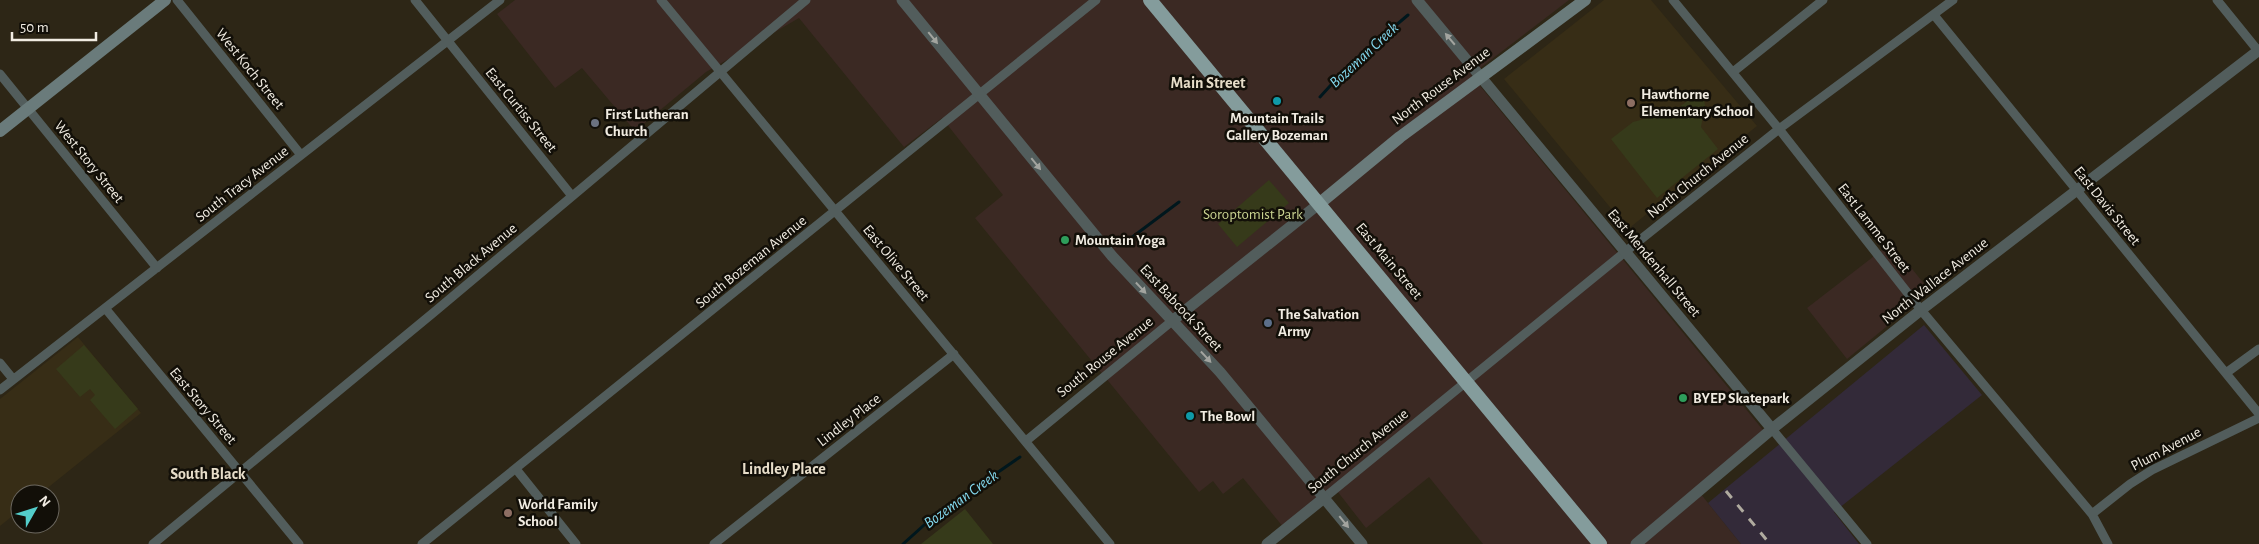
<svg xmlns="http://www.w3.org/2000/svg" width="2259" height="544" font-family="'Alegreya Sans',sans-serif">
<style>
.commercial{fill:#3b2923}
.industrial{fill:#332a39}
.built{fill:#372d16}
.green{fill:#363a1a}
.lines{fill:none;stroke-linecap:round;stroke-linejoin:round}
.stream{stroke:#00171d;stroke-width:3}
.minor{stroke:#525d5c;stroke-width:9}
.tertiary{stroke:#525d5c;stroke-width:11}
.secondary{stroke:#6a7b7b;stroke-width:12}
.trunk{stroke:#849c9c;stroke-width:14}
.rail{stroke:#b0ab9f;stroke-width:3;stroke-dasharray:9 9;stroke-linecap:butt}
.oneway{fill:#a2a49f}
.culture-dot{fill:#0f9aa8;stroke:#120f08;stroke-width:2}
.education-dot{fill:#8d6e63;stroke:#120f08;stroke-width:2}
.worship-dot{fill:#6b7280;stroke:#120f08;stroke-width:2}
.leisure-dot{fill:#2e9e5b;stroke:#120f08;stroke-width:2}
.service-dot{fill:#5c6f8a;stroke:#120f08;stroke-width:2}
.labels{text-anchor:middle;dominant-baseline:central;stroke-width:5;stroke-linejoin:round;paint-order:stroke}
.street-label{font-size:15px;fill:#f1ece2;stroke:#120f08}
.poi-label{font-size:15px;font-weight:bold;fill:#f1ece2;stroke:#120f08;text-anchor:start}
.park-label{font-size:15px;fill:#cad391;stroke:#120f08}
.water-label{font-size:16px;font-style:italic;fill:#83d8ee;stroke:#120f08}
.neighbourhood-label{font-size:16px;font-weight:bold;fill:#e7ddc9;stroke:#120f08}
</style>
<rect width="100%" height="100%" fill="#2d2616"/>
<path class="commercial" d="M515,0H1569L1471,75L1763,430L1696,488L1741,544H1483L1429,477L1366,528L1334,487L1284,528L1243,478L1223,494L1213,481L1199,492L975,218L1003,195L942,118L904,147L799,18L706,72L635,131L582,68L555,88L497,14Z
M1891,243L1930,291L1847,359L1807,308Z"/>
<path class="industrial" d="M1924,325L1982,395L1834,512L1859,544H1741L1708,503Z"/>
<path class="built" d="M1604,0H1651L1757,126L1628,229L1504,79Z
M78,337L141,413L40,494H20V510L0,526V399Z"/>
<path class="green" d="M1702,90L1705,105L1701,127L1718,149L1657,198L1611,139L1633,122L1674,111Z
M1269,180L1289,203L1237,247L1218,224Z
M84,345L138,409L115,429L90,400L95,395L90,389L80,397L56,369Z
M965,509L993,544H921Z"/>
<g class="lines">
<path class="stream" d="M1320,97L1350,64L1408,15
M1123,244L1179,202
M903,544L933,517L1020,457"/>
<path class="minor" d="M177,0L301,155
M415,0L572,196
M661,0L1110,544
M1673,0L1779,129L1921,310L2092,514L2108,544
M2217,0L2259,52
M1934,15L2259,414
M1733,72L1823,0
M0,74L157,268
M105,308L299,544
M0,363L13,379
M2226,373L2259,349
M0,390L500,0
M1772,429L1867,544
M1026,441L1172,321
M516,469L576,544
M1324,498L1625,252L1779,129L1953,0
M2092,514L2130,484L2152,470L2259,418
M153,544L433,313L806,0
M422,544L1096,0
M714,544L954,354"/>
<path class="tertiary" d="M902,0L1112,256L1220,372L1362,544
M1417,0L1772,429
M1172,321L1320,203
M1267,544L1324,498
M1636,544L1772,429L1921,310L2259,50"/>
<path class="secondary" d="M0,131L165,0
M1320,203L1400,137L1585,0"/>
<path class="trunk" d="M1150,0L1600,544"/>
<path class="rail" d="M1726,491L1770,544"/>
</g>
<defs><path id="oneway-solid" d="M-6-.8H1V-3.2L6.5 0L1 3.2V.8H-6Z" transform="scale(1.25)"/></defs>
<g class="oneway">
<use href="#oneway-solid" transform="translate(933 38) rotate(51)"/>
<use href="#oneway-solid" transform="translate(1450 39) rotate(-130)"/>
<use href="#oneway-solid" transform="translate(1036 164) rotate(51)"/>
<use href="#oneway-solid" transform="translate(1141 288) rotate(47)"/>
<use href="#oneway-solid" transform="translate(1206 357) rotate(47)"/>
<use href="#oneway-solid" transform="translate(1344 522) rotate(51)"/>
</g>
<g class="culture-dot">
<circle cx="1277" cy="101" r="5"/>
<circle cx="1190" cy="416" r="5"/>
</g>
<g class="education-dot">
<circle cx="1631" cy="103" r="5"/>
<circle cx="508" cy="513" r="5"/>
</g>
<circle class="worship-dot" cx="595" cy="123" r="5"/>
<g class="leisure-dot">
<circle cx="1065" cy="240" r="5"/>
<circle cx="1683" cy="398" r="5"/>
</g>
<circle class="service-dot" cx="1268" cy="323" r="5"/>
<g class="labels">
<g class="street-label">
<text transform="translate(250 69) rotate(51)">West Koch Street</text>
<text transform="translate(1441 86) rotate(-37)">North Rouse Avenue</text>
<text transform="translate(521 110) rotate(51)">East Curtiss Street</text>
<text transform="translate(89 162) rotate(51)">West Story Street</text>
<text transform="translate(1698 176) rotate(-39)">North Church Avenue</text>
<text transform="translate(242 184) rotate(-38)">South Tracy Avenue</text>
<text transform="translate(2107 206) rotate(51)">East Davis Street</text>
<text transform="translate(1874 228) rotate(52)">East Lamme Street</text>
<text transform="translate(1389 261) rotate(50)">East Main Street</text>
<text transform="translate(751 262) rotate(-39)">South Bozeman Avenue</text>
<text transform="translate(471 263) rotate(-40)">South Black Avenue</text>
<text transform="translate(896 263) rotate(50)">East Olive Street</text>
<text transform="translate(1654 263) rotate(50)">East Mendenhall Street</text>
<text transform="translate(1935 281) rotate(-38)">North Wallace Avenue</text>
<text transform="translate(1181 308) rotate(47)">East Babcock Street</text>
<text transform="translate(1105 357) rotate(-39)">South Rouse Avenue</text>
<text transform="translate(203 406) rotate(50)">East Story Street</text>
<text transform="translate(849 420) rotate(-38)">Lindley Place</text>
<text transform="translate(2166 449) rotate(-28)">Plum Avenue</text>
<text transform="translate(1358 451) rotate(-39)">South Church Avenue</text>
</g>
<g class="poi-label">
<text x="1641" y="94">Hawthorne<tspan x="1641" dy="17">Elementary School</tspan></text>
<text x="605" y="114">First Lutheran<tspan x="605" dy="17">Church</tspan></text>
<text x="1277" y="118" text-anchor="middle">Mountain Trails<tspan x="1277" dy="17">Gallery Bozeman</tspan></text>
<text x="1075" y="240">Mountain Yoga</text>
<text x="1278" y="314">The Salvation<tspan x="1278" dy="17">Army</tspan></text>
<text x="1693" y="398">BYEP Skatepark</text>
<text x="1200" y="416">The Bowl</text>
<text x="518" y="504">World Family<tspan x="518" dy="17">School</tspan></text>
</g>
<g class="park-label">
<text x="1253" y="214">Soroptomist Park</text>
</g>
<g class="water-label">
<text transform="translate(1364 55) rotate(-43)">Bozeman Creek</text>
<text transform="translate(961 499) rotate(-36)">Bozeman Creek</text>
</g>
<g class="neighbourhood-label">
<text x="1208" y="83">Main Street</text>
<text x="784" y="469">Lindley Place</text>
<text x="208" y="474">South Black</text>
</g>
</g>
<g transform="translate(35 509) rotate(51)"><circle r="24" fill="#120f08" stroke="#6b675f"/>
<path d="M0-4L9 19L0 12L-9 19Z" fill="#53cdca"/>
<text y="-8" font-size="14" font-weight="bold" text-anchor="middle" fill="#f1ece2">N</text>
</g>
<path d="M12 32v8h84v-8" fill="none" stroke="#f1ece2" stroke-width="2.5"/>
<text x="20" y="32" font-size="15" fill="#f1ece2" stroke="#120f08" stroke-width="4" paint-order="stroke">50 m</text>
</svg>
